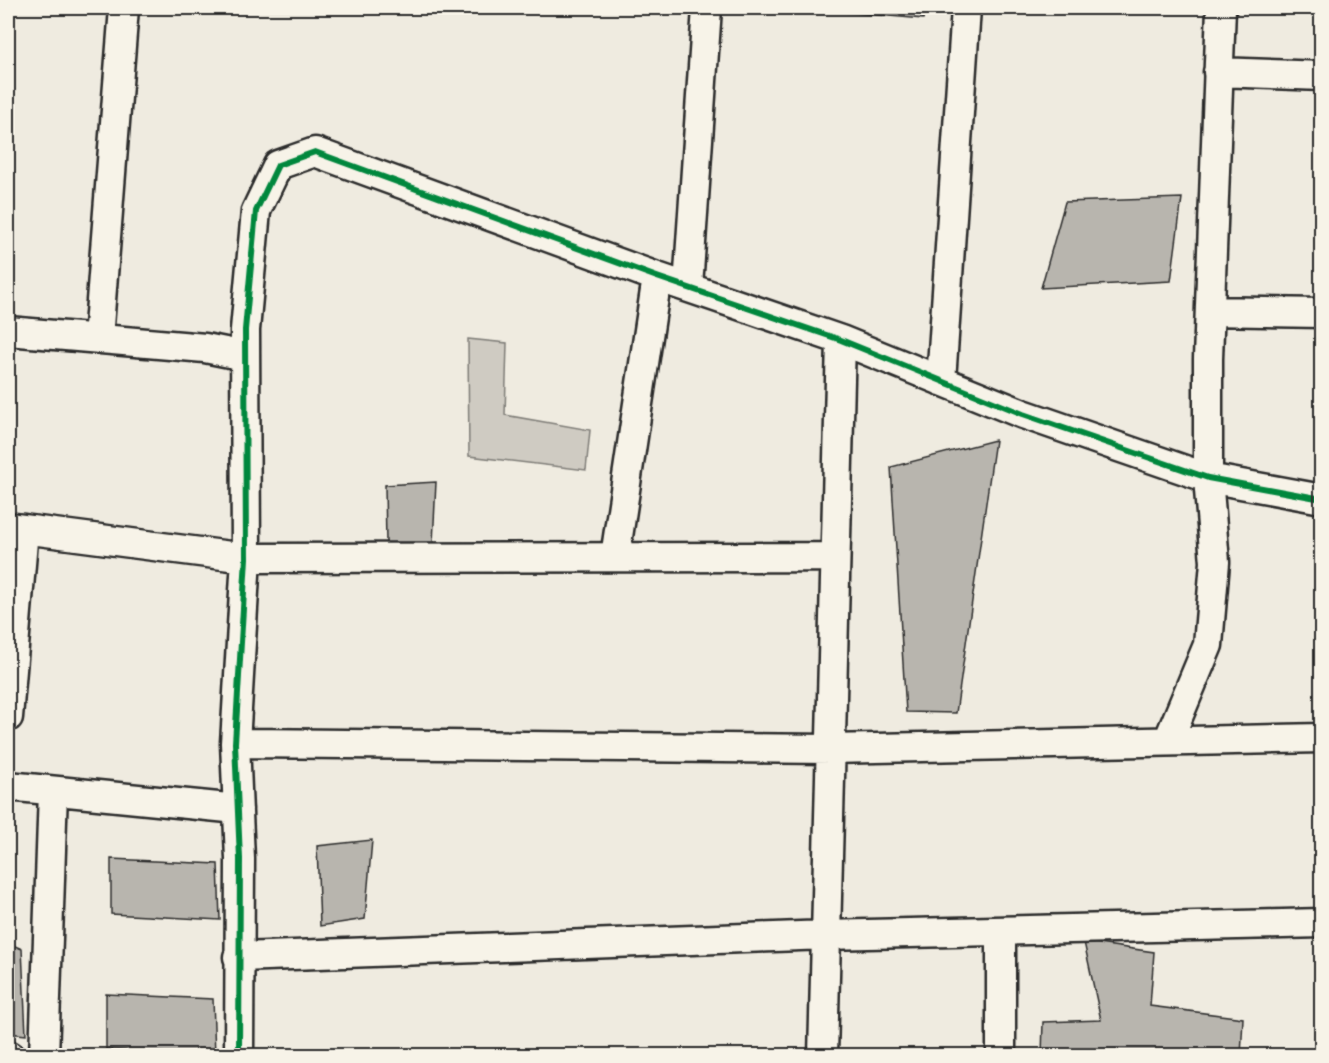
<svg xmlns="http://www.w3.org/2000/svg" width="1329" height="1063" font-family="Pangolin,sans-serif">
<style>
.green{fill:#cfcbc2;stroke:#7d7b76;stroke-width:1.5}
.building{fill:#b8b5ae;stroke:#2b2b2b;stroke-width:1.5}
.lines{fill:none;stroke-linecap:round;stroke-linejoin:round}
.minor-casing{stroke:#2b2b2b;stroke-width:33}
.minor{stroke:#f7f3e8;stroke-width:28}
.cycleway-casing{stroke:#f7f3e8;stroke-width:10}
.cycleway{stroke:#00873e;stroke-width:6}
</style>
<rect width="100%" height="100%" fill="#efebe0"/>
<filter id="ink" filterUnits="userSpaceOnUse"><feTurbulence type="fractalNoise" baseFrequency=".0167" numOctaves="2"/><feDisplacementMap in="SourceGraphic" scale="12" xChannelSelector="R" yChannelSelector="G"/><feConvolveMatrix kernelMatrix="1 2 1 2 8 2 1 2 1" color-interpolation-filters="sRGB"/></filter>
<g filter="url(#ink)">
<path class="green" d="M468,339L507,343L505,415L590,430L586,470L469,456Z"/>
<path class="building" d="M808,8H925L923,19L808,9Z
M1182,198L1171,281L1041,288L1065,202Z
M995,440L956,713L906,712L891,467Z
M436,482L433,543H386L385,485Z
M372,840L365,919L320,926L317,846Z
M111,859L218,864L220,920L111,914Z
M1084,942L1154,952L1150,1006L1243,1018L1241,1056H1042L1043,1022L1101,1020Z
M8,943L22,949L26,1035L8,1033Z
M106,994L213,999L215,1056L106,1049Z"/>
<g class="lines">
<defs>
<path id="minor" d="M1218,72L1322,76
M688,287L707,8
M1210,311L1322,313
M8,331L205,348L245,356
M98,339L124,8
M941,381L966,8
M8,527L246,558L835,557
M615,557L657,277
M8,717L24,529
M1168,741L1208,645L1215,562L1208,478V359L1221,8
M235,743L830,749L1322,738
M8,786L238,809
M238,957L826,935L1322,923
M8,1055L10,1056
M44,1056L53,791
M239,1056L240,859L235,743L246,558L245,330L256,211L278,165L315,152L657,277L841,340L1023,414L1208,478L1322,499
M823,1056L841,340
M1001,1056V932"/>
</defs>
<use href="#minor" class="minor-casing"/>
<use href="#minor" class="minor"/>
<defs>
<path id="cycleway" d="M239,1056L240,859L235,743L246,558L245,330L256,211L278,165L315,152L657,277L841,340L1023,414L1208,478L1322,499"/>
</defs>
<use href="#cycleway" class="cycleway-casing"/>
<use href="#cycleway" class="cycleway"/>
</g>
</g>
<rect width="1329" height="1063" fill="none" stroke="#f7f3e8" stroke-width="30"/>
<rect x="15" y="15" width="1299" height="1033" fill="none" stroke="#2b2b2b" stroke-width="2" filter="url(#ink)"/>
</svg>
